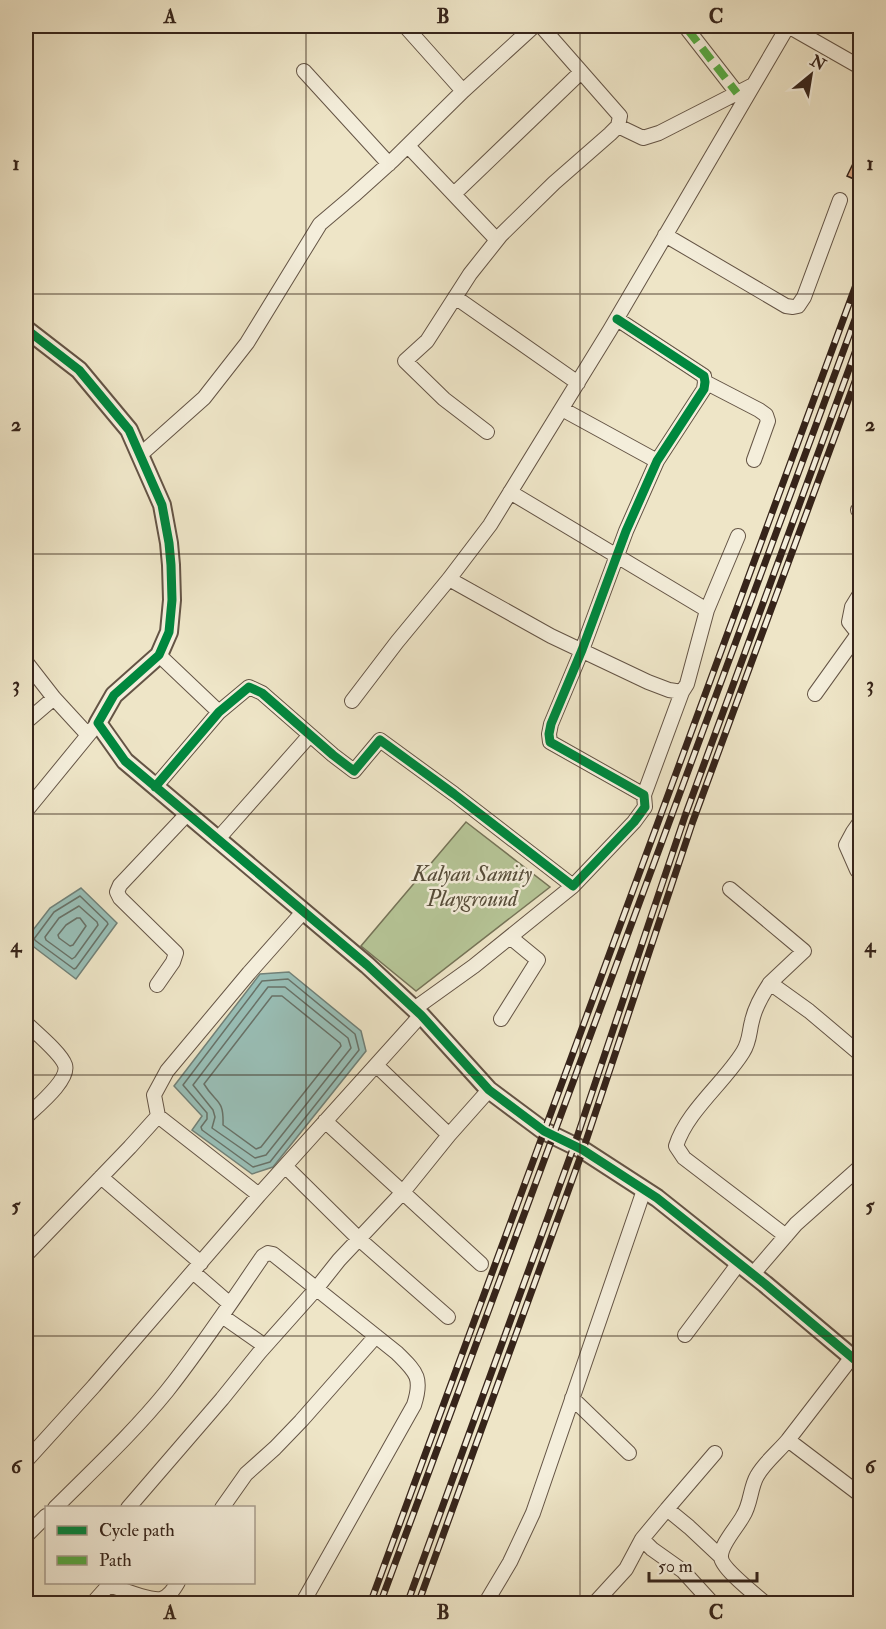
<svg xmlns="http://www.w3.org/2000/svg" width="886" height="1629" font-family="'IM FELL Double Pica',serif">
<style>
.green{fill:#b6c597;stroke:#767458;stroke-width:1.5}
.water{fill:#99bfb7;stroke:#718178;stroke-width:1.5}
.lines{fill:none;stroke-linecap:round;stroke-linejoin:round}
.shore{stroke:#687268;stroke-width:1.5}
.building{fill:#d7a580;stroke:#36241a;stroke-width:1.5}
.minor-casing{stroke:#645445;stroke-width:16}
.tertiary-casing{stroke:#645445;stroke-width:20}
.minor{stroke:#f4eedb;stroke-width:14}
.tertiary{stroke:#f4eedb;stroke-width:16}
.rail-casing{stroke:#36241a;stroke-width:7}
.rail{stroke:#f4eedb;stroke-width:4.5;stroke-dasharray:14;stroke-linecap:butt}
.quiet{stroke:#55aa42;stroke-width:8;stroke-dasharray:15 8;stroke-linecap:butt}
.cycleway-casing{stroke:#f4eedb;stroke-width:13}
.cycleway{stroke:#00873e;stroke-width:9}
.grid{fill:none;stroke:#36241a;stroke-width:1.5;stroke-opacity:0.55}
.labels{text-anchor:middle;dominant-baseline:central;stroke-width:5;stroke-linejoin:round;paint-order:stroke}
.park-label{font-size:22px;font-style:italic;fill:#564c39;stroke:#f4eedb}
.neatline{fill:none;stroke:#36241a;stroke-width:2}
.grid-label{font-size:20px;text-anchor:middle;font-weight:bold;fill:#36241a}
</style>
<rect width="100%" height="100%" fill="#eee5c7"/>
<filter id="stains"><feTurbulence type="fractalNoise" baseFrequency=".00333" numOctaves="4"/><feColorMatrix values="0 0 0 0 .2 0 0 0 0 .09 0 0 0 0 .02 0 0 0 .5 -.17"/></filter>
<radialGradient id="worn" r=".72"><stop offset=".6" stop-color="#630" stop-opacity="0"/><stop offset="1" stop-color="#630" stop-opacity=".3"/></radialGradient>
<path class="green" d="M466,822L550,887L416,991L361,946Z"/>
<path class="water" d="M81,888L117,923L76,979L26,941V939L50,908Z
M289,972L361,1031L366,1051L273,1167L252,1174L192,1130L202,1116L174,1086L260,974Z"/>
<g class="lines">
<path class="shore" d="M80,896L107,922L108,924L76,968L74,969L36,941L34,939L54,912Z
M79,906L97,922L98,925L75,957L72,959L46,940L45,937L59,918Z
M77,918H80L86,926L73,945L70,946L59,938L58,935L66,925Z
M288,979L355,1034L359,1050L270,1162L253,1167L202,1130L201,1127L207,1119V1113L183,1085L262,981Z
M268,987H285L348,1038L351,1048L266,1155L255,1158L212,1128L215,1117L213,1110L193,1085Z
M272,996H282L340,1043L341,1046L261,1147L256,1149L223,1125C224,1098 216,1104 204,1084Z"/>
</g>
<path class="building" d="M861,147V182L847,176Z"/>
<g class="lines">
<defs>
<path id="minor" d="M405,26L463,91
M788,26L860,67
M688,30L737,93
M304,71L389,164
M618,126L643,138L659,133L753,85
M860,137V136
M408,146L497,240
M454,194L581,72
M665,235L786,306L793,307L798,306L804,297L840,200
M455,297L578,383
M705,382L759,410L766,415L768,421L754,460
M562,409L657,461
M487,432L444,399L405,361L427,341L470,274L501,235L554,183L610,134L618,126L620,116L541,26
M140,455L204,398L247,343L320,224L353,196L393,160L463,91L534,26
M510,492L707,610
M858,510L860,512
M449,579L551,636L648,682L669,690L682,692L687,684L707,610L738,536
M860,594L852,607L849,622L860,636
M159,655L219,712
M26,662L54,698L88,735
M815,694L858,634
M352,701L397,642L449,579L490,525L610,330L788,26
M26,722L54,698
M155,787L219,712L249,687L262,693L333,755L354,771L380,740L454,794L573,886L634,822L645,807L644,795L550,742L549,734L551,724L582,650L626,531L657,461L704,389L705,382L704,376L617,319
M644,795L682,692
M26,811L98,723
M860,822L853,832L846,845L857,870L860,873
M217,840L310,735
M730,889L804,951L770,983L809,1011L860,1054
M770,983C762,995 755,1007 752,1021C749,1032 750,1041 743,1052C724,1083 687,1111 676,1146L684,1158L786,1236
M157,985L173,962L176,953L120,898L117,892L120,885L188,813
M414,1009L474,966L573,886
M501,1019L538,960L510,937
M26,1023C35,1032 61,1053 65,1065C70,1080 36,1107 26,1117
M376,1065L449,1135
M158,1116L259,1195L421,1015
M325,1121L481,1264
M285,1166L359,1239L448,1317
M101,1177L201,1263
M26,1255L130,1147L158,1116L154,1095L167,1071L249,973L303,912
M193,1272L230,1304
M753,1274L796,1224L860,1167
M222,1316L265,1346
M685,1335L739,1263
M572,1398L629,1453
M788,1440L852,1357
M26,1461L94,1386L259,1195
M55,1508C93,1470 133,1433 167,1391C201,1348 232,1301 263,1256L268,1253L273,1254L397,1353C416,1372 423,1377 414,1405L302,1604
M128,1508L222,1399L259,1353L316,1289L339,1260L403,1192L449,1135L489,1090
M222,1508L246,1474L275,1448L301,1421L376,1336
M667,1509L715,1453
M26,1536L46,1516
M642,1539L667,1509L689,1527L721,1557
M109,1585C120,1589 151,1601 161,1599C169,1597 174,1589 178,1582
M92,1604L109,1585V1582
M485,1604L510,1562L533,1513L644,1190
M594,1604L626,1569L642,1539L652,1549L683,1571L713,1604
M766,1604C756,1595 721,1568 721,1557C720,1545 738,1526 743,1516C751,1504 750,1488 757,1476C764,1463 778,1452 788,1440L858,1493H860"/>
<path id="tertiary" d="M26,329L79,370L129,430L162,505L169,543L171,565L172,600L169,632L159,655L114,695L98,723L125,761L367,965L421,1015L489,1090L544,1131L583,1150L657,1198L765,1284L860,1364"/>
</defs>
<use href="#minor" class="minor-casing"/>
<use href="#tertiary" class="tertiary-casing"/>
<use href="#minor" class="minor"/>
<use href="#tertiary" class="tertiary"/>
<defs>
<path id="rail" d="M370,1604L860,274
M380,1604L860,306
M407,1604L574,1146L685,816L860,339
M418,1604L583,1150L693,821L860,368"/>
</defs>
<use href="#rail" class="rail-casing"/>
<use href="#rail" class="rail"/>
<path class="quiet" d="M688,30L737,93"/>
<defs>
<path id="cycleway" d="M26,329L79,370L129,430L162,505L169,543L171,565L172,600L169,632L159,655L114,695L98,723L125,761L367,965L421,1015L489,1090L544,1131L583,1150L657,1198L765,1284L860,1364
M155,787L219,712L249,687L262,693L333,755L354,771L380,740L454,794L573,886L634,822L645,807L644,795L550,742L549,734L551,724L582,650L626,531L657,461L704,389L705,382L704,376L617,319"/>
</defs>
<use href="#cycleway" class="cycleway-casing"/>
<use href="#cycleway" class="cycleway"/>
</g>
<path class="grid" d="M306,26V1604M580,26V1604M26,294H860M26,554H860M26,814H860M26,1075H860M26,1336H860"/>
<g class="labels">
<g class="park-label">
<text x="472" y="874">Kalyan Samity<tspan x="472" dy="25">Playground</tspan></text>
</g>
</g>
<rect width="886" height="1629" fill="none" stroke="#eee5c7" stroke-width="66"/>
<rect x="45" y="1506" width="210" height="78" fill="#f4eedb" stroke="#a89d8e" stroke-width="1.5"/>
<rect x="57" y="1526" width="30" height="9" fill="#00873e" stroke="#a89d8e" stroke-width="1.5"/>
<text x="99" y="1536" font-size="18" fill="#36241a">Cycle path</text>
<rect x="57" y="1556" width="30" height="9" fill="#55aa42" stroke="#a89d8e" stroke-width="1.5"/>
<text x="99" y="1566" font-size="18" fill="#36241a">Path</text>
<g transform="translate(811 75) rotate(30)" stroke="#f4eedb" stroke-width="4.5" paint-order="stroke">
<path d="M0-4.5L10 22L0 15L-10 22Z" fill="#36241a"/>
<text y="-9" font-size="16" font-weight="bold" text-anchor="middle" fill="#36241a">N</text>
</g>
<path d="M649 1572v9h108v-9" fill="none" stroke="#36241a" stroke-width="3"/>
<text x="658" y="1572" font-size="18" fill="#36241a" stroke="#f4eedb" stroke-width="4.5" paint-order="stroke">50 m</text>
<rect x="33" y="33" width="820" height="1563" class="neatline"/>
<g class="grid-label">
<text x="170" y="23">A</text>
<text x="443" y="23">B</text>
<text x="716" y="23">C</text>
<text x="16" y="170">1</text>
<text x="870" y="170">1</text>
<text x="16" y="431">2</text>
<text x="870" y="431">2</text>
<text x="16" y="691">3</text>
<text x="870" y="691">3</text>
<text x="16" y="952">4</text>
<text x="870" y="952">4</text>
<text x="16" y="1212">5</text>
<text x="870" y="1212">5</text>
<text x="16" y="1473">6</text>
<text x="870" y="1473">6</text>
<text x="170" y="1619">A</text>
<text x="443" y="1619">B</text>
<text x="716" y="1619">C</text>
</g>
<rect width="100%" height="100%" filter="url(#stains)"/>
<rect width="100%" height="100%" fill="url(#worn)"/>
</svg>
